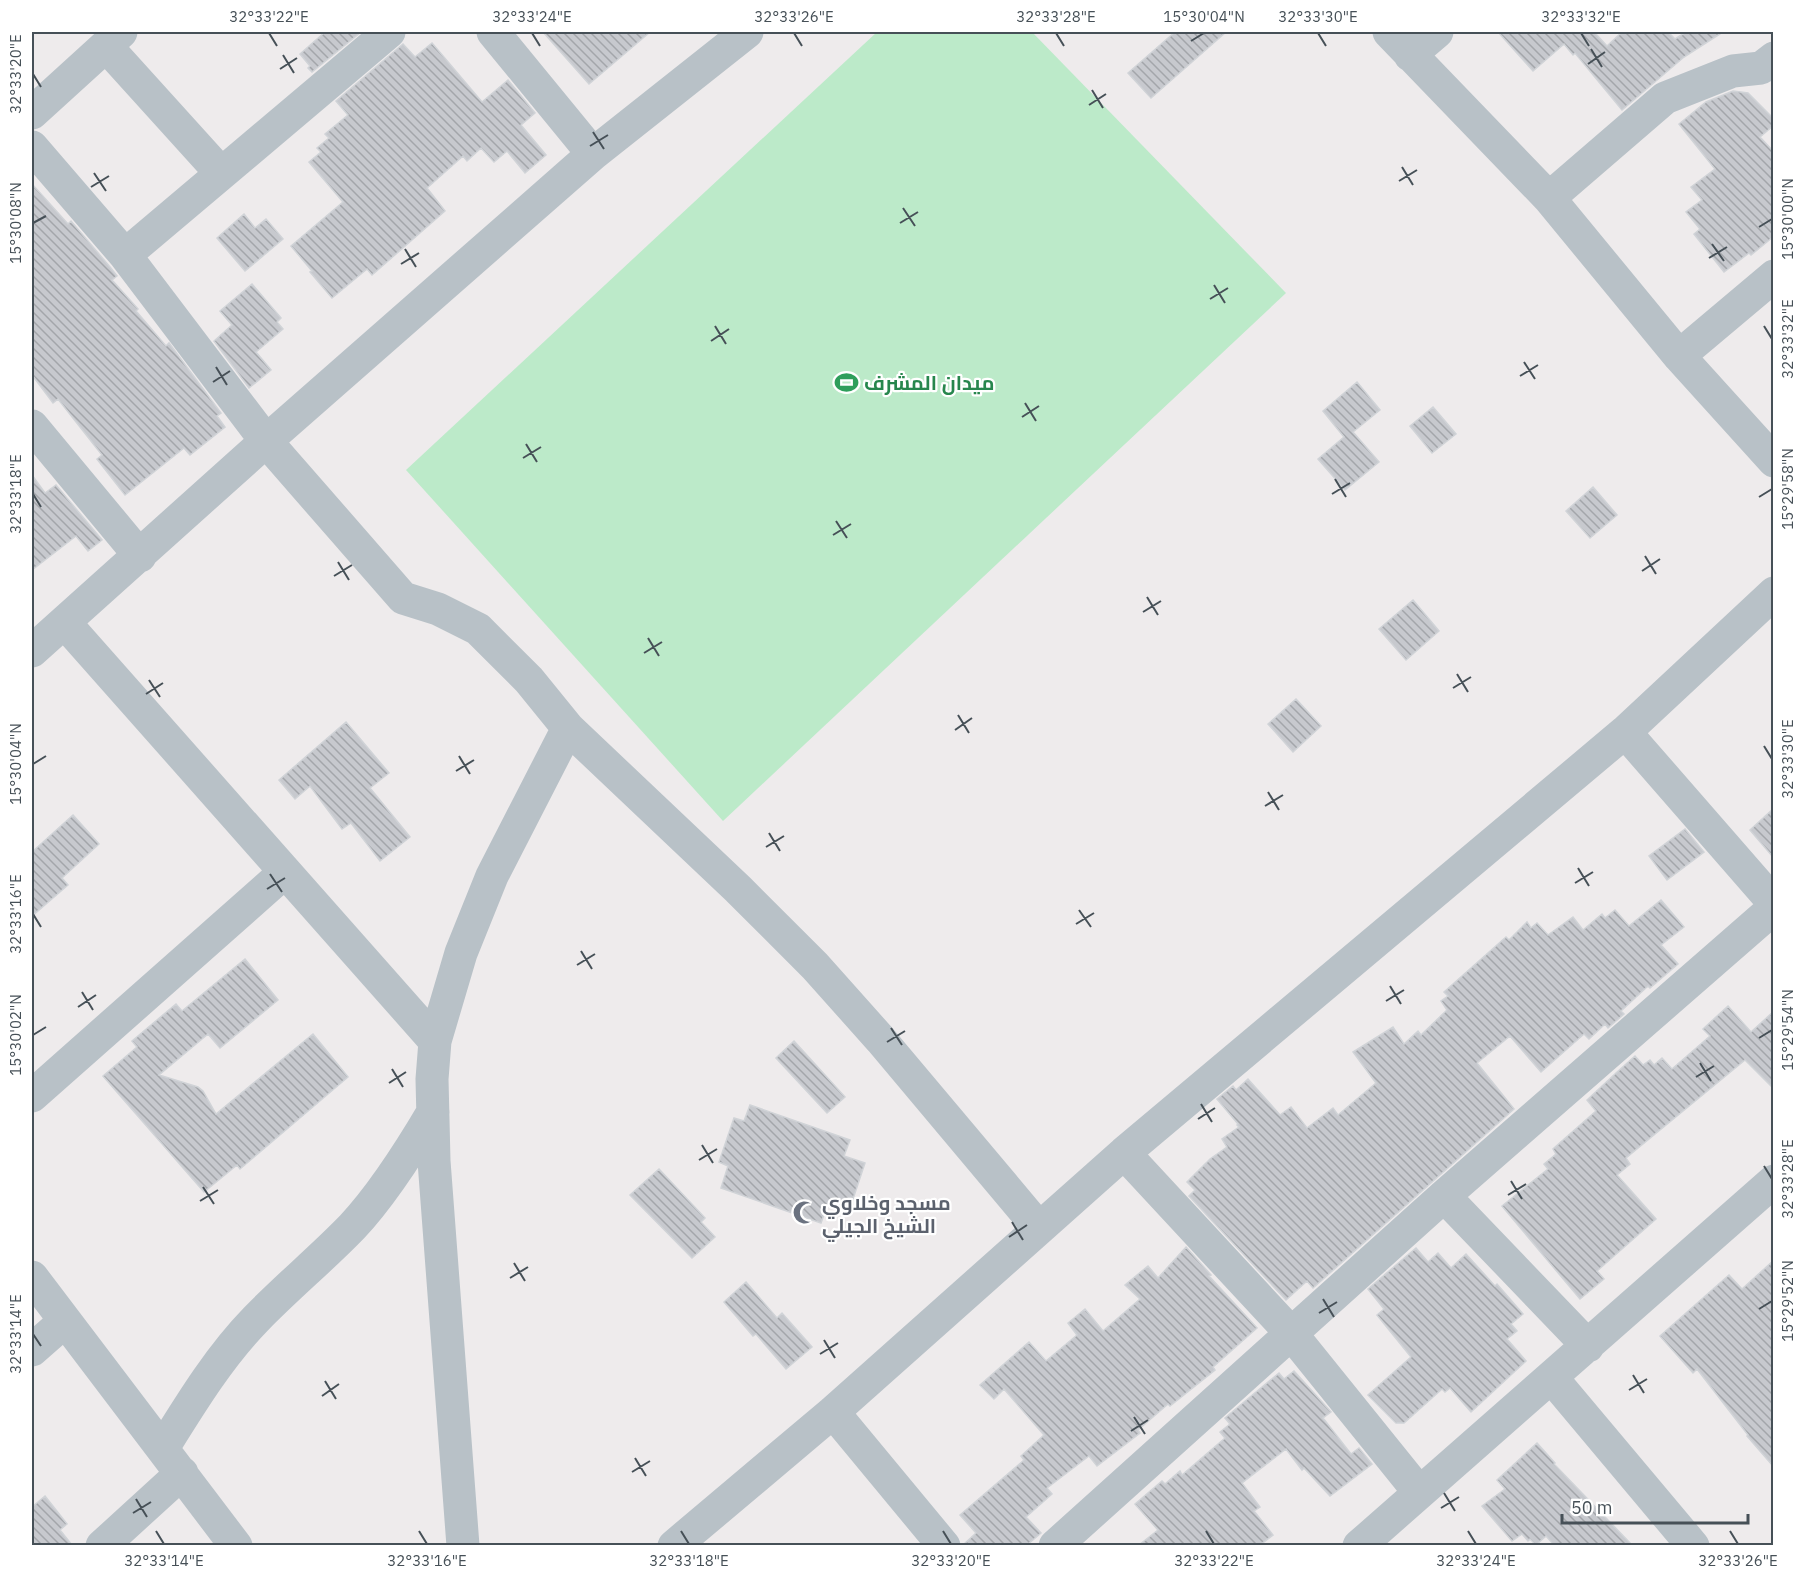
<svg xmlns="http://www.w3.org/2000/svg" width="1805" height="1577" font-family="'IBM Plex Sans',Cairo,sans-serif">
<style>
.pitch{fill:#bceac9}
.building{fill:url(#building-back-hatch);stroke:#d0d3d7;stroke-width:1.5}
.lines{fill:none;stroke-linecap:round;stroke-linejoin:round}
.minor{stroke:#b8c1c7;stroke-width:33}
.ticks{fill:none;stroke:#465057;stroke-width:2}
.labels{text-anchor:middle;dominant-baseline:central;stroke-width:4.5;stroke-linejoin:round;paint-order:stroke}
.leisure-label{font-size:20px;font-weight:bold;fill:#27864d;stroke:#fff;text-anchor:start}
.worship-label{font-size:20px;font-weight:bold;fill:#5b616d;stroke:#fff;text-anchor:start}
.neatline{fill:none;stroke:#465057;stroke-width:2}
.ticks-label{font-size:15px;text-anchor:middle;fill:#465057}
</style>
<defs>
<pattern id="building-back-hatch" width="6" height="6" patternUnits="userSpaceOnUse" patternTransform="scale(1.5)"><rect width="6" height="6" fill="#c7c9ce"/><path d="M-1 5l2 2M0 0l6 6M5-1l2 2" fill="none" stroke="#a3a6aa"/></pattern>
</defs>
<rect width="100%" height="100%" fill="#eeebec"/>
<path class="pitch" d="M877,32H1032L1286,293L723,821L406,470Z"/>
<path class="building" d="M325,32H361L312,72L308,68L310,66L300,54Z
M543,32H650L589,84Z
M1175,32H1226L1151,98L1128,73Z
M1498,32H1600L1596,34L1607,46L1622,32H1668L1675,39L1686,32H1723L1684,57L1622,110L1575,53L1573,55L1564,44L1533,71Z
M432,43L482,102L508,80L535,113L521,125L546,155L525,173L507,151L494,162L481,148L467,161L463,156L427,188L445,211L372,275L367,269L332,298L310,272L312,271L291,246L343,202L309,162L321,152L317,148L329,138L325,134L348,115L336,101L403,44L415,57Z
M1733,91L1748,93L1773,118V126L1760,137L1773,151V237L1751,255L1749,253L1724,272L1694,234L1700,229L1686,212L1702,200L1691,187L1715,169L1679,124L1706,102Z
M32,184L68,224L71,221L110,267L117,276L112,280L138,309L136,311L166,346L169,343L221,413L217,416L225,427L190,455L184,448L125,495L97,459L102,455L58,399L53,403L32,375Z
M244,214L255,228L266,219L283,239L245,271L217,238Z
M252,284L281,318L277,322L283,329L256,352L271,370L249,388L214,341L232,325L220,311Z
M1357,382L1380,410L1353,432L1379,462L1345,490L1318,459L1344,437L1323,411Z
M1433,407L1456,434L1432,453L1410,426Z
M32,475L45,493L56,485L102,540L88,551L76,536L32,570Z
M1593,487L1617,515L1590,538L1566,511Z
M1413,600L1439,631L1406,660L1379,629Z
M1296,699L1321,726L1293,752L1268,724Z
M346,722L389,773L370,788L410,837L380,861L351,823L342,829L310,786L295,799L279,780Z
M1773,809V857L1750,830Z
M73,815L99,844L62,878L68,885L32,916V852Z
M1685,829L1704,852L1667,880L1649,856Z
M1661,900L1684,927L1661,945L1678,964L1650,988L1648,986L1621,1011L1624,1014L1608,1028L1605,1024L1589,1039L1584,1034L1541,1072L1510,1036L1477,1063L1514,1109L1313,1288L1307,1281L1286,1300L1189,1196L1195,1190L1187,1182L1210,1159L1227,1147L1222,1139L1239,1127L1237,1125L1238,1124L1217,1099L1233,1086L1236,1090L1248,1079L1280,1115L1291,1107L1307,1128L1333,1108L1338,1115L1376,1083L1353,1052L1393,1027L1404,1044L1418,1031L1421,1035L1447,1010L1441,1001L1448,996L1444,992L1506,937L1509,940L1527,922L1531,928L1537,923L1548,935L1573,917L1583,930L1602,914L1605,918L1615,910L1629,926Z
M245,959L278,1000L220,1048L208,1034L159,1075L198,1087L203,1091L216,1114L313,1034L348,1077L240,1169L237,1165L204,1192L103,1076L137,1047L132,1041L176,1004L182,1011Z
M1728,1006L1751,1032L1773,1012V1088L1745,1060L1626,1158L1630,1164L1617,1175L1656,1219L1597,1271L1604,1279L1580,1299L1502,1206L1548,1169L1544,1164L1556,1154L1553,1149L1596,1111L1587,1100L1616,1073L1635,1056L1643,1065L1650,1060L1654,1065L1662,1058L1672,1069L1710,1036L1703,1029Z
M794,1041L845,1097L827,1113L776,1058Z
M750,1105L850,1140L844,1156L865,1163L850,1208L829,1201L821,1223L721,1188L728,1166L719,1162L734,1118L744,1121Z
M659,1169L705,1218L701,1222L715,1237L692,1258L630,1195Z
M1186,1247L1211,1275L1209,1276L1257,1328L1213,1367L1215,1370L1170,1406L1168,1404L1138,1430L1140,1433L1097,1466L1089,1456L1047,1488L1052,1494L1026,1517L1041,1533L1027,1545H963L976,1533L960,1515L1024,1460L1021,1456L1044,1435L1004,1389L994,1399L980,1385L1029,1342L1046,1361L1077,1335L1068,1323L1085,1309L1103,1331L1140,1299L1125,1285L1148,1266L1158,1278Z
M1416,1248L1428,1262L1438,1253L1451,1268L1466,1254L1495,1286L1497,1284L1523,1314L1511,1324L1517,1331L1507,1339L1526,1361L1471,1412L1450,1388L1445,1392L1442,1389L1404,1423H1396L1368,1395L1411,1357L1377,1315L1384,1309L1368,1289Z
M1773,1261V1466L1747,1436L1748,1435L1697,1369L1693,1373L1660,1336L1729,1275L1742,1289Z
M746,1282L777,1318L782,1313L812,1347L786,1369L756,1334L753,1336L724,1302Z
M1294,1371L1331,1412L1323,1418L1351,1454L1359,1448L1372,1464L1330,1496L1304,1468L1302,1470L1286,1449L1242,1483L1260,1507L1254,1511L1273,1535L1260,1545H1139L1158,1530L1135,1504L1162,1481L1165,1484L1180,1471L1182,1475L1225,1438L1220,1432L1230,1424L1225,1418L1244,1402L1279,1373L1284,1379Z
M1537,1443L1555,1463L1554,1464L1632,1545H1554L1546,1536L1536,1545L1530,1539L1528,1541L1522,1534L1512,1541L1482,1506L1505,1489L1497,1480Z
M45,1496L67,1524L60,1530L72,1545H32V1507Z"/>
<g class="lines">
<path class="minor" d="M493,32L593,154
M1389,32L1549,198L1679,356L1774,461
M106,46L220,172
M1410,55L1437,32
M32,113L121,32
M32,147L125,255L266,441L403,598L438,609L478,629L529,680L568,728L738,889L815,966L881,1040L1039,1228
M1549,198L1665,98L1733,71L1761,68L1774,58
M125,255L389,32
M1679,356L1774,276
M32,426L140,556
M65,623L435,1041
M32,651L266,441L593,154L747,32
M1625,732L1774,903
M32,1096L285,872
M1124,1153L1290,1332L1419,1492
M1444,1196L1588,1346
M32,1277L236,1546
M32,1350L65,1321
M1552,1378L1693,1546
M833,1412L944,1546
M163,1448C191,1403 219,1357 256,1319C287,1287 321,1259 352,1227C383,1194 410,1151 433,1112
M102,1546L182,1473
M463,1546L434,1161L432,1079L435,1041L461,953L492,876L568,728
M674,1546L833,1412L1124,1153L1625,732L1774,593
M1055,1546L1444,1196L1774,908
M1359,1546L1774,1181"/>
</g>
<path class="ticks" d="M269,33L277,46M532,33L540,46M794,33L802,46M1056,33L1064,46M1318,33L1326,46M1581,33L1589,46M1191,41L1204,33M1591,49L1602,67M283,55L294,73M1588,64L1605,52M280,69L297,58M33,74L41,87M1092,90L1103,108M1089,105L1106,94M593,132L604,149M590,146L608,135M1402,167L1413,185M94,173L106,191M1399,181L1417,170M91,187L109,176M903,208L915,226M33,223L46,216M900,223L918,212M1759,227L1772,219M1712,244L1724,261M405,249L416,267M1709,258L1727,247M401,264L419,253M1214,285L1225,303M1210,299L1228,288M715,326L726,344M1764,326L1772,339M711,341L729,329M1524,362L1535,379M216,367L227,385M1520,376L1538,365M213,382L230,371M1025,403L1036,421M1022,417L1039,406M526,444L537,462M523,458L541,447M1335,479L1346,497M33,494L41,507M1332,494L1350,483M1759,497L1772,489M836,521L847,538M833,535L851,524M1645,556L1656,574M338,562L349,580M1642,571L1660,559M334,576L352,565M1147,597L1158,615M1143,612L1161,601M648,638L659,656M644,653L662,642M1457,674L1468,692M149,680L160,697M1453,688L1471,677M146,694L163,683M958,715L969,733M955,730L972,718M1764,746L1772,759M459,756L470,774M33,764L46,756M456,771L474,760M1268,792L1279,810M1265,806L1283,795M769,833L780,851M766,847L784,836M1578,868L1589,886M270,874L282,892M1575,883L1593,872M267,889L285,878M1079,910L1091,927M33,914L41,927M1076,924L1094,913M581,951L592,969M577,965L595,954M1390,986L1401,1004M82,992L93,1010M1386,1001L1404,990M78,1007L96,995M891,1028L902,1045M33,1035L46,1027M1759,1038L1772,1030M887,1042L905,1031M1700,1063L1711,1081M392,1069L403,1087M1696,1077L1714,1066M389,1083L406,1072M1201,1104L1212,1122M1198,1119L1215,1108M702,1145L713,1163M699,1160L717,1149M1764,1166L1772,1179M1511,1181L1522,1199M203,1187L214,1204M1508,1195L1526,1184M200,1201L218,1190M1012,1222L1023,1240M1009,1237L1027,1225M514,1263L525,1281M510,1278L528,1267M1323,1299L1334,1317M1759,1309L1772,1301M1319,1313L1337,1302M33,1334L41,1346M824,1340L835,1358M820,1354L838,1343M1633,1375L1644,1393M325,1381L336,1399M1629,1390L1647,1379M322,1396L339,1384M1134,1417L1145,1434M1131,1431L1148,1420M635,1458L646,1476M632,1472L650,1461M1444,1493L1455,1511M136,1499L147,1517M1441,1508L1459,1497M133,1513L151,1502M156,1531L164,1544M419,1531L427,1544M681,1531L689,1544M943,1531L951,1544M1206,1531L1214,1544M1468,1531L1476,1544M1730,1531L1738,1544"/>
<defs>
<symbol id="stadium-bare" viewBox="-9 -9 18 18"><path d="M0-5a6.5 5 0 1 0 0 10a6.5 5 0 1 0 0-10ZM-3.5-1.8h7v3.6h-7Z" fill="#2e9e5b" stroke="#fff" stroke-width="2.5" paint-order="stroke"/></symbol>
<symbol id="mosque-bare" viewBox="-9 -9 18 18"><path d="M3.5-4.9A6 6 0 1 0 3.5 4.9A5 5 0 1 1 3.5-4.9Z" fill="#6b7280" stroke="#fff" stroke-width="2.5" paint-order="stroke"/></symbol>
</defs>
<g fill-rule="evenodd">
<use href="#stadium-bare" x="830" y="366" width="33" height="33"/>
<use href="#mosque-bare" x="788" y="1196" width="33" height="33"/>
</g>
<g class="labels">
<g class="leisure-label">
<text x="864" y="382">ميدان المشرف</text>
</g>
<g class="worship-label">
<text x="822" y="1202">مسجد وخلاوي<tspan x="822" dy="23">الشيخ الجيلي</tspan></text>
</g>
</g>
<rect width="1805" height="1577" fill="none" stroke="#ffffff" stroke-width="66"/>
<path d="M1562 1514v9h186v-9" fill="none" stroke="#465057" stroke-width="3"/>
<text x="1571" y="1514" font-size="18" fill="#465057" stroke="#ffffff" stroke-width="4.5" paint-order="stroke">50 m</text>
<rect x="33" y="33" width="1739" height="1511" class="neatline"/>
<g class="ticks-label">
<text x="269" y="22">32°33'22"E</text>
<text x="532" y="22">32°33'24"E</text>
<text x="794" y="22">32°33'26"E</text>
<text x="1056" y="22">32°33'28"E</text>
<text x="1204" y="22">15°30'04"N</text>
<text x="1318" y="22">32°33'30"E</text>
<text x="1581" y="22">32°33'32"E</text>
<text transform="translate(16 74) rotate(-90)" y="5">32°33'20"E</text>
<text transform="translate(1788 219) rotate(-90)" y="5">15°30'00"N</text>
<text transform="translate(16 223) rotate(-90)" y="5">15°30'08"N</text>
<text transform="translate(1788 339) rotate(-90)" y="5">32°33'32"E</text>
<text transform="translate(1788 489) rotate(-90)" y="5">15°29'58"N</text>
<text transform="translate(16 494) rotate(-90)" y="5">32°33'18"E</text>
<text transform="translate(1788 759) rotate(-90)" y="5">32°33'30"E</text>
<text transform="translate(16 764) rotate(-90)" y="5">15°30'04"N</text>
<text transform="translate(16 914) rotate(-90)" y="5">32°33'16"E</text>
<text transform="translate(1788 1030) rotate(-90)" y="5">15°29'54"N</text>
<text transform="translate(16 1035) rotate(-90)" y="5">15°30'02"N</text>
<text transform="translate(1788 1179) rotate(-90)" y="5">32°33'28"E</text>
<text transform="translate(1788 1301) rotate(-90)" y="5">15°29'52"N</text>
<text transform="translate(16 1334) rotate(-90)" y="5">32°33'14"E</text>
<text x="164" y="1566">32°33'14"E</text>
<text x="427" y="1566">32°33'16"E</text>
<text x="689" y="1566">32°33'18"E</text>
<text x="951" y="1566">32°33'20"E</text>
<text x="1214" y="1566">32°33'22"E</text>
<text x="1476" y="1566">32°33'24"E</text>
<text x="1738" y="1566">32°33'26"E</text>
</g>
</svg>
